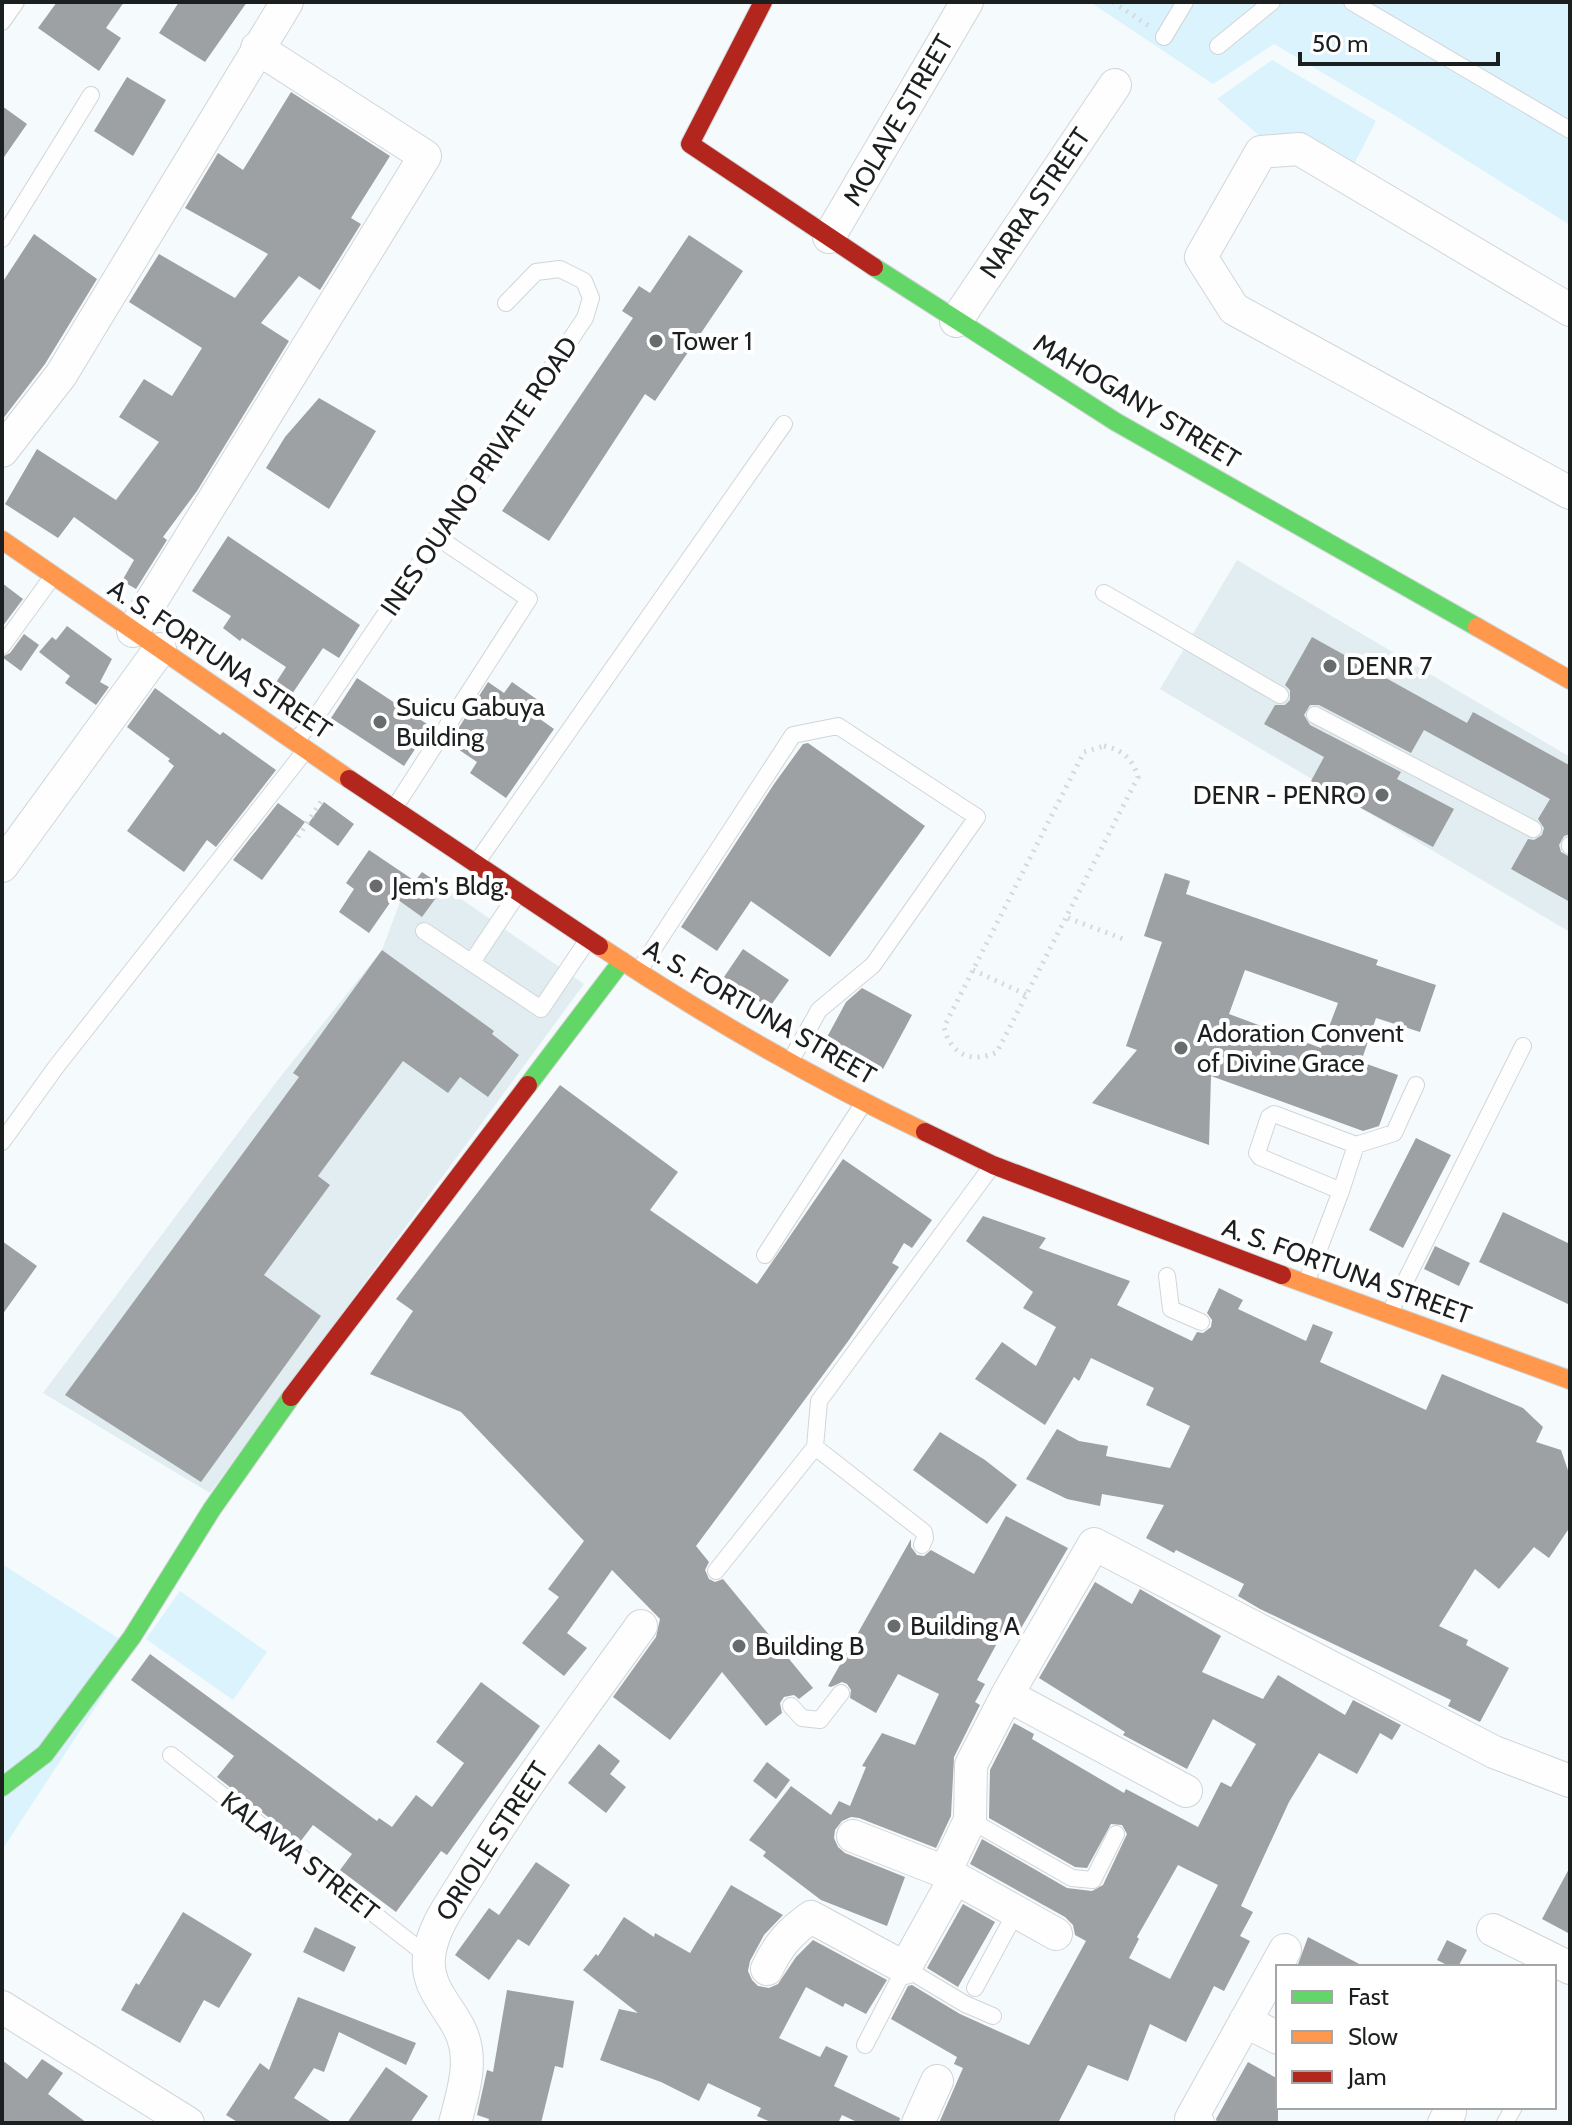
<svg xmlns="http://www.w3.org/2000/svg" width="1572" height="2125" font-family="Cabin,sans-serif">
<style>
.built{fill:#e1edf1}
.green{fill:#daf3fd}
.building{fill:#9ea1a3;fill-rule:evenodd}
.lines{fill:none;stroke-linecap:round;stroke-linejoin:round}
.lane-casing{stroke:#d1d5d7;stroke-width:18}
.street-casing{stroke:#d1d5d7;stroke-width:34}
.fast-casing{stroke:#d1d5d7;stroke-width:20}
.slow-casing{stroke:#d1d5d7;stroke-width:20}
.jam-casing{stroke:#d1d5d7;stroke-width:20}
.path{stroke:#d7d9d9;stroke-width:5;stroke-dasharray:2 6;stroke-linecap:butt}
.lane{stroke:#fefeff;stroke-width:16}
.street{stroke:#fefeff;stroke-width:32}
.fast{stroke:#63d668;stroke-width:18}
.slow{stroke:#ff974d;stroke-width:18}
.jam{stroke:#b3261e;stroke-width:18}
.poi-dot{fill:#686c6d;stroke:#fff;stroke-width:3}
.labels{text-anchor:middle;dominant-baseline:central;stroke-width:8;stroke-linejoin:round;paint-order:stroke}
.street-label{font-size:26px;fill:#1c1f20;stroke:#fff}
.poi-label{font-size:26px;fill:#1c1f20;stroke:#fff;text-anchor:start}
</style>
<rect width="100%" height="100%" fill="#f5fafc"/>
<path class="built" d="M1237,560L1570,757V932L1160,689Z
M422,872L584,984L210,1493L43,1393L281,1076L382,950L400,902Z"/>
<path class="green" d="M1090,2H1570V225L1399,118L1274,44L1213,84Z
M1272,60L1376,121L1353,166L1269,144L1217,99Z
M2,1564L134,1648L2,1850Z
M180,1591L267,1652L233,1700L146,1639Z"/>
<path class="building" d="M57,2H124L106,28L121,38L99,71L38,28Z
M179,2H247L205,62L159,33Z
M127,77L166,100L133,156L94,131Z
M291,92L390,156L351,218L361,224L320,290L299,276L261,323L289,341L197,491L163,537L167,540L136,589L122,581L134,560L74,517L58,538L5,504L37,449L116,500L159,442L119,417L144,379L172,396L202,348L129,302L159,254L235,298L268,254L185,208L218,153L243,170Z
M2,106L27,124L2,160Z
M34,234L97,279L45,364L2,420V283Z
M689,235L743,271L655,401L645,394L549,541L502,511L633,318L622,311L639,286L650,293Z
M319,398L376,431L329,509L266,468L285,437Z
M228,536L360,625L339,658L323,648L292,694L275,684L286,667L242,638L240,641L223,628L231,616L192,591Z
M2,583L23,599L2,627Z
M67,626L112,659L100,682L109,687L96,705L65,683L70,676L39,652L52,637L56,640Z
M24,634L39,645L21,671L2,657L10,653Z
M1312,637L1467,723L1473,712L1569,765L1570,763V834L1564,836L1559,845L1561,852L1570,857V902L1511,869L1528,839L1534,840L1542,835L1544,828L1538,819L1550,799L1424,730L1411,753L1319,705H1310L1304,715L1310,725L1401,772L1397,779L1454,809L1433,847L1311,781L1324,757L1264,724L1275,705H1285L1290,700V690L1285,685Z
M357,678L430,726L404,766L331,718Z
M488,682L504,693L512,682L545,705L537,717L554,729L506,798L470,773L477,762L449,743Z
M155,688L220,735L223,732L276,770L216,847L207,840L184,872L127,831L174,766L168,761L170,759L127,727Z
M808,743L925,826L830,957L751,901L717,951L681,927L774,784L803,744Z
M324,802L354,824L338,846L308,824Z
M278,803L305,822L262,880L233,860Z
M369,850L415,881L422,872L444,887L422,917L394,897L369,933L339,912L354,889L346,883Z
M1165,873L1190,881L1186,894L1378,960L1376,965L1436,985L1420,1032L1376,1018L1361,1062L1398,1075L1379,1126L1363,1131L1211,1076L1209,1145L1092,1103L1137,1050L1126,1046L1162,942L1144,936ZM1245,970L1338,1003L1321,1048L1229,1014Z
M743,949L789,980L769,1008L724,977Z
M382,950L494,1031L492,1034L519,1055L488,1097L460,1077L448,1093L403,1061L318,1176L330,1185L264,1275L321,1316L201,1482L65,1395L299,1077L293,1073Z
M862,988L912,1015L883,1069L826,1039L846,1002Z
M560,1085L678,1172L650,1210L757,1284L843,1159L932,1220L912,1248L904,1243L892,1263L899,1267L849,1340L696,1546L709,1562L705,1570L709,1579L715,1582L723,1579L813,1688L799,1699L794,1695L784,1697L780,1703L782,1713L766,1726L722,1672L670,1740L613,1697L656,1637L660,1619L612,1570L567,1633L587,1648L564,1676L522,1643L559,1597L548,1589L584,1541L461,1412L370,1374L413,1311L396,1299Z
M1416,1138L1451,1155L1403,1248L1369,1230Z
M1503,1212L1570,1244V1305L1479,1262Z
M983,1216L1046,1238L1039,1248L1130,1281L1117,1305L1192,1341L1197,1332L1203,1333L1211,1327L1212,1320L1207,1313L1219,1288L1243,1300L1238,1309L1306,1341L1313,1324L1333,1332L1320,1362L1426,1410L1442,1374L1523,1408L1543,1427L1536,1442L1561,1450L1570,1476V1527L1549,1558L1534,1547L1499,1589L1475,1569L1439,1626L1468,1640L1466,1645L1509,1668L1480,1722L1448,1706L1451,1700L1260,1609L1238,1596L1244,1584L1176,1550L1174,1553L1146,1538L1164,1505L1102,1494L1100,1506L1067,1499L1026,1479L1057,1429L1079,1441L1108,1446L1106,1456L1170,1468L1190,1426L1146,1405L1154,1388L1091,1358L1079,1381L1074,1377L1045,1425L975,1379L1002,1342L1036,1366L1056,1327L1023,1308L1033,1292L966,1241Z
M2,1241L37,1266L2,1315Z
M1435,1246L1470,1263L1459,1286L1424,1269Z
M940,1432L985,1460L1017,1485L987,1524L913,1470Z
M1006,1516L1068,1548L1020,1630L1008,1623L977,1680L985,1684L975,1702L980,1705L954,1757L951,1816L936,1848L859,1818L851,1817L842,1821L835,1830L834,1838L838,1847L845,1853L905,1877L887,1926L821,1900L763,1856L766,1852L749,1840L791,1786L831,1815L839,1801L850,1806L866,1767L862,1766L882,1733L915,1745L939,1694L898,1674L876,1713L850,1698L851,1690L847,1684L842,1682L831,1687L828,1686L911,1539V1547L917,1555L924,1556L931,1550L974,1574Z
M1095,1582L1132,1604L1140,1589L1221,1636L1202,1672L1263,1699L1278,1675L1345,1715L1353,1700L1401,1725L1392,1740L1380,1733L1357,1774L1319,1753L1289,1802L1241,1906L1253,1912L1240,1936L1250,1941L1224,1991L1214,1986L1186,2042L1150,2024L1128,2081L1088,2065L1058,2123H939L963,2068L954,2064L957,2057L891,2019L908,1986L912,1985L960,2014L1029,2045L1086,1941L1075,1935L1073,1925L1065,1917L970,1864L982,1839L1067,1888L1092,1891L1103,1885L1127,1834L1122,1825L1111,1824L1087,1868L1075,1867L989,1818L990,1770L1014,1723L1034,1734L1032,1739L1124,1793L1126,1789L1198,1827L1221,1782L1231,1787L1256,1744L1213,1719L1187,1769L1123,1735L1125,1732L1039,1678ZM1178,1865L1218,1885L1170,1979L1129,1958L1139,1939L1137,1937Z
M150,1654L377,1821L379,1818L392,1827L416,1795L432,1807L464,1763L436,1742L481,1682L540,1726L447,1855L441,1851L396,1912L340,1870L352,1854L313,1825L300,1842L217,1777L234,1756L131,1680Z
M599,1744L620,1761L610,1774L626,1787L606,1813L568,1783Z
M767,1762L790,1780L776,1799L753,1781Z
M536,1862L570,1885L529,1946L518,1939L489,1980L455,1955L489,1908L499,1915Z
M1570,1867V1934L1542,1919Z
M731,1885L783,1915L764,1935L750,1961L748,1971L752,1980L758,1986L769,1988L778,1984L796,1957L813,1940L887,1980L866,2014L845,2003L843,2007L806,1987L779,2038L820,2057L826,2046L848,2056L834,2086L900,2118L899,2123H859L842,2115L838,2123H773L757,2116L761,2108L708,2083L699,2101L661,2082L600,2060L619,2009L638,2013L583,1970L596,1954L598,1956L624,1917L654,1937L655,1933L690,1953Z
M963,1904L995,1922L958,1987L927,1968Z
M183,1912L252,1954L219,2008L204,2000L180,2043L121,2010L136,1983L139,1985Z
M315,1927L356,1947L344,1972L303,1952Z
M1308,1937L1365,1967H1297Z
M1447,1940L1467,1950L1458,1967H1451L1437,1960Z
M507,1990L574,2001L563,2068L555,2066L541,2123H488L489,2119L477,2115L487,2070L493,2072Z
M298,1997L416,2043L406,2065L339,2032L324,2072L314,2068L294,2098L333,2123H239L226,2115L260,2063L269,2070Z
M42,2059L63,2073L48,2094L87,2123H2V2060L27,2079Z
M1248,2062L1278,2079V2123H1217L1216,2119Z
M386,2067L428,2096L410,2123H347Z"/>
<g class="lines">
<defs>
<path id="lane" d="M1352,2L1570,130
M2,22L16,2
M1164,37L1185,2
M1218,46L1272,2
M2,239L91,95
M1104,593L1280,695
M2,646L53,576
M1315,715L1533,829
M296,740L314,720L585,318L591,298L584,281L560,269L536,272L506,303
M395,807L529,599L437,537
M1570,845V846
M477,862L784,424
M424,931L541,1009L587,941
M472,962L518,893
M640,969L793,735L838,726L977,817L873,965L819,1010L791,1060
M2,1142L56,1067L305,751
M1341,1191L1356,1145L1394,1133L1416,1085
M765,1255L863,1104
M1167,1276L1171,1309L1201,1322
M1306,1283L1341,1191L1260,1157L1257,1153L1269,1117L1274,1114L1356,1145
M1390,1312L1523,1046
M815,1447L924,1532L925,1538L922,1545
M716,1571L815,1447L819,1401L992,1166
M791,1706L802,1718L820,1720L841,1693
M171,1755L429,1957
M970,1820L1072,1878L1093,1880L1116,1834
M975,1988L1016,1912
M865,2045L905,1968L965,2004L993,2016
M1505,2123L1514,2107"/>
<path id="street" d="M829,237L967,2
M1570,310L1299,149L1261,152L1201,257L1234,309L1570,493
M956,321L1115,85
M2,451L61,375L287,2
M133,631L425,156L257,48
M2,866L160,649
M1007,1695L1186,1791
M853,1836L945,1872L1056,1934
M945,1872L970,1820L971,1765L1007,1695L1094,1544L1494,1752L1570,1781
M1493,1930L1570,1968
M767,1969C778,1945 790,1932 811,1917L905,1968L955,1878
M2,2007L188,2123
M1245,2021L1278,2038
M455,2123C463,2092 475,2058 459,2028C447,2004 426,1987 429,1957C432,1927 453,1901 468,1876C521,1789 582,1708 641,1626
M918,2123L937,2081
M1198,2123L1191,2119L1285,1950
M1444,2123L1450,2112"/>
<path id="fast" d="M874,267L1116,422L1477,627
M528,1085L622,961
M2,1787L45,1754L132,1637L212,1509L291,1397"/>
<path id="slow" d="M2,540L349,779
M1477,627L1570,680
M599,946C703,1015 812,1078 925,1132
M1282,1275L1570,1380"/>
<path id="jam" d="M763,2L690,144L874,267
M349,779L599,946
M925,1132L993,1165L1282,1275
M291,1397L528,1085"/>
</defs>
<use href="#lane" class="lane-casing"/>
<use href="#street" class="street-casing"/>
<use href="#fast" class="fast-casing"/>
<use href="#slow" class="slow-casing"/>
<use href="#jam" class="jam-casing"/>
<path class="path" d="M1113,2L1149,26
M1104,746C1123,750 1133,759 1138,777L997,1052C971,1064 950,1054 944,1027L1084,752Z
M298,837L322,800
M1068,918L1126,940
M973,970L1027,995"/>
<use href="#lane" class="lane"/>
<use href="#street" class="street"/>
<use href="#fast" class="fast"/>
<use href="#slow" class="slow"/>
<use href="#jam" class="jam"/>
</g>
<g class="poi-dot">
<circle cx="656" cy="341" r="8"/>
<circle cx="1330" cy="666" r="8"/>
<circle cx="380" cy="722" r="8"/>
<circle cx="1382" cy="795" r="8"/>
<circle cx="376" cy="886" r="8"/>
<circle cx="1181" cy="1048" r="8"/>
<circle cx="894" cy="1626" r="8"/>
<circle cx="739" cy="1646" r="8"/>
</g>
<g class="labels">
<g class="street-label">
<text transform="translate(898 120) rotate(-60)">MOLAVE STREET</text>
<text transform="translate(1035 203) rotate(-56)">NARRA STREET</text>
<text transform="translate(1137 401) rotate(31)">MAHOGANY STREET</text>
<text transform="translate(479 476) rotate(-56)">INES OUANO PRIVATE ROAD</text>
<text transform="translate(220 659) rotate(34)">A. S. FORTUNA STREET</text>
<text transform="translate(760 1012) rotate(30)">A. S. FORTUNA STREET</text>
<text transform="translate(1347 1271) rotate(20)">A. S. FORTUNA STREET</text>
<text transform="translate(492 1841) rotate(-57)">ORIOLE STREET</text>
<text transform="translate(300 1856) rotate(38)">KALAWA STREET</text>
</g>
<g class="poi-label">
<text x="672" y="341">Tower 1</text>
<text x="1346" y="666">DENR 7</text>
<text x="396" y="707">Suicu Gabuya<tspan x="396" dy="30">Building</tspan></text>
<text x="1366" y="795" text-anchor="end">DENR - PENRO</text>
<text x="392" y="886">Jem's Bldg.</text>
<text x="1197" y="1033">Adoration Convent<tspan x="1197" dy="30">of Divine Grace</tspan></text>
<text x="910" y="1626">Building A</text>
<text x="755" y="1646">Building B</text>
</g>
</g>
<rect width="1572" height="2125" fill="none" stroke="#1c1f20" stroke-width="8"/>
<rect x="1276" y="1965" width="280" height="144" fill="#ffffff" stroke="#a4a5a6" stroke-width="2"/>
<rect x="1292" y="1991" width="40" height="12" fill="#63d668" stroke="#a4a5a6" stroke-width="2"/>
<text x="1348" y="2005" font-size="24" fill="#1c1f20">Fast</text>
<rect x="1292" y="2031" width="40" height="12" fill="#ff974d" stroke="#a4a5a6" stroke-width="2"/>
<text x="1348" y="2045" font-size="24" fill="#1c1f20">Slow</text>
<rect x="1292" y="2071" width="40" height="12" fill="#b3261e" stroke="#a4a5a6" stroke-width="2"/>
<text x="1348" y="2085" font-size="24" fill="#1c1f20">Jam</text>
<path d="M1300 52v12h198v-12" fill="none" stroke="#1c1f20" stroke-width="4"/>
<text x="1312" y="52" font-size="24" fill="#1c1f20" stroke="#ffffff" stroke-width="6" paint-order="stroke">50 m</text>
</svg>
